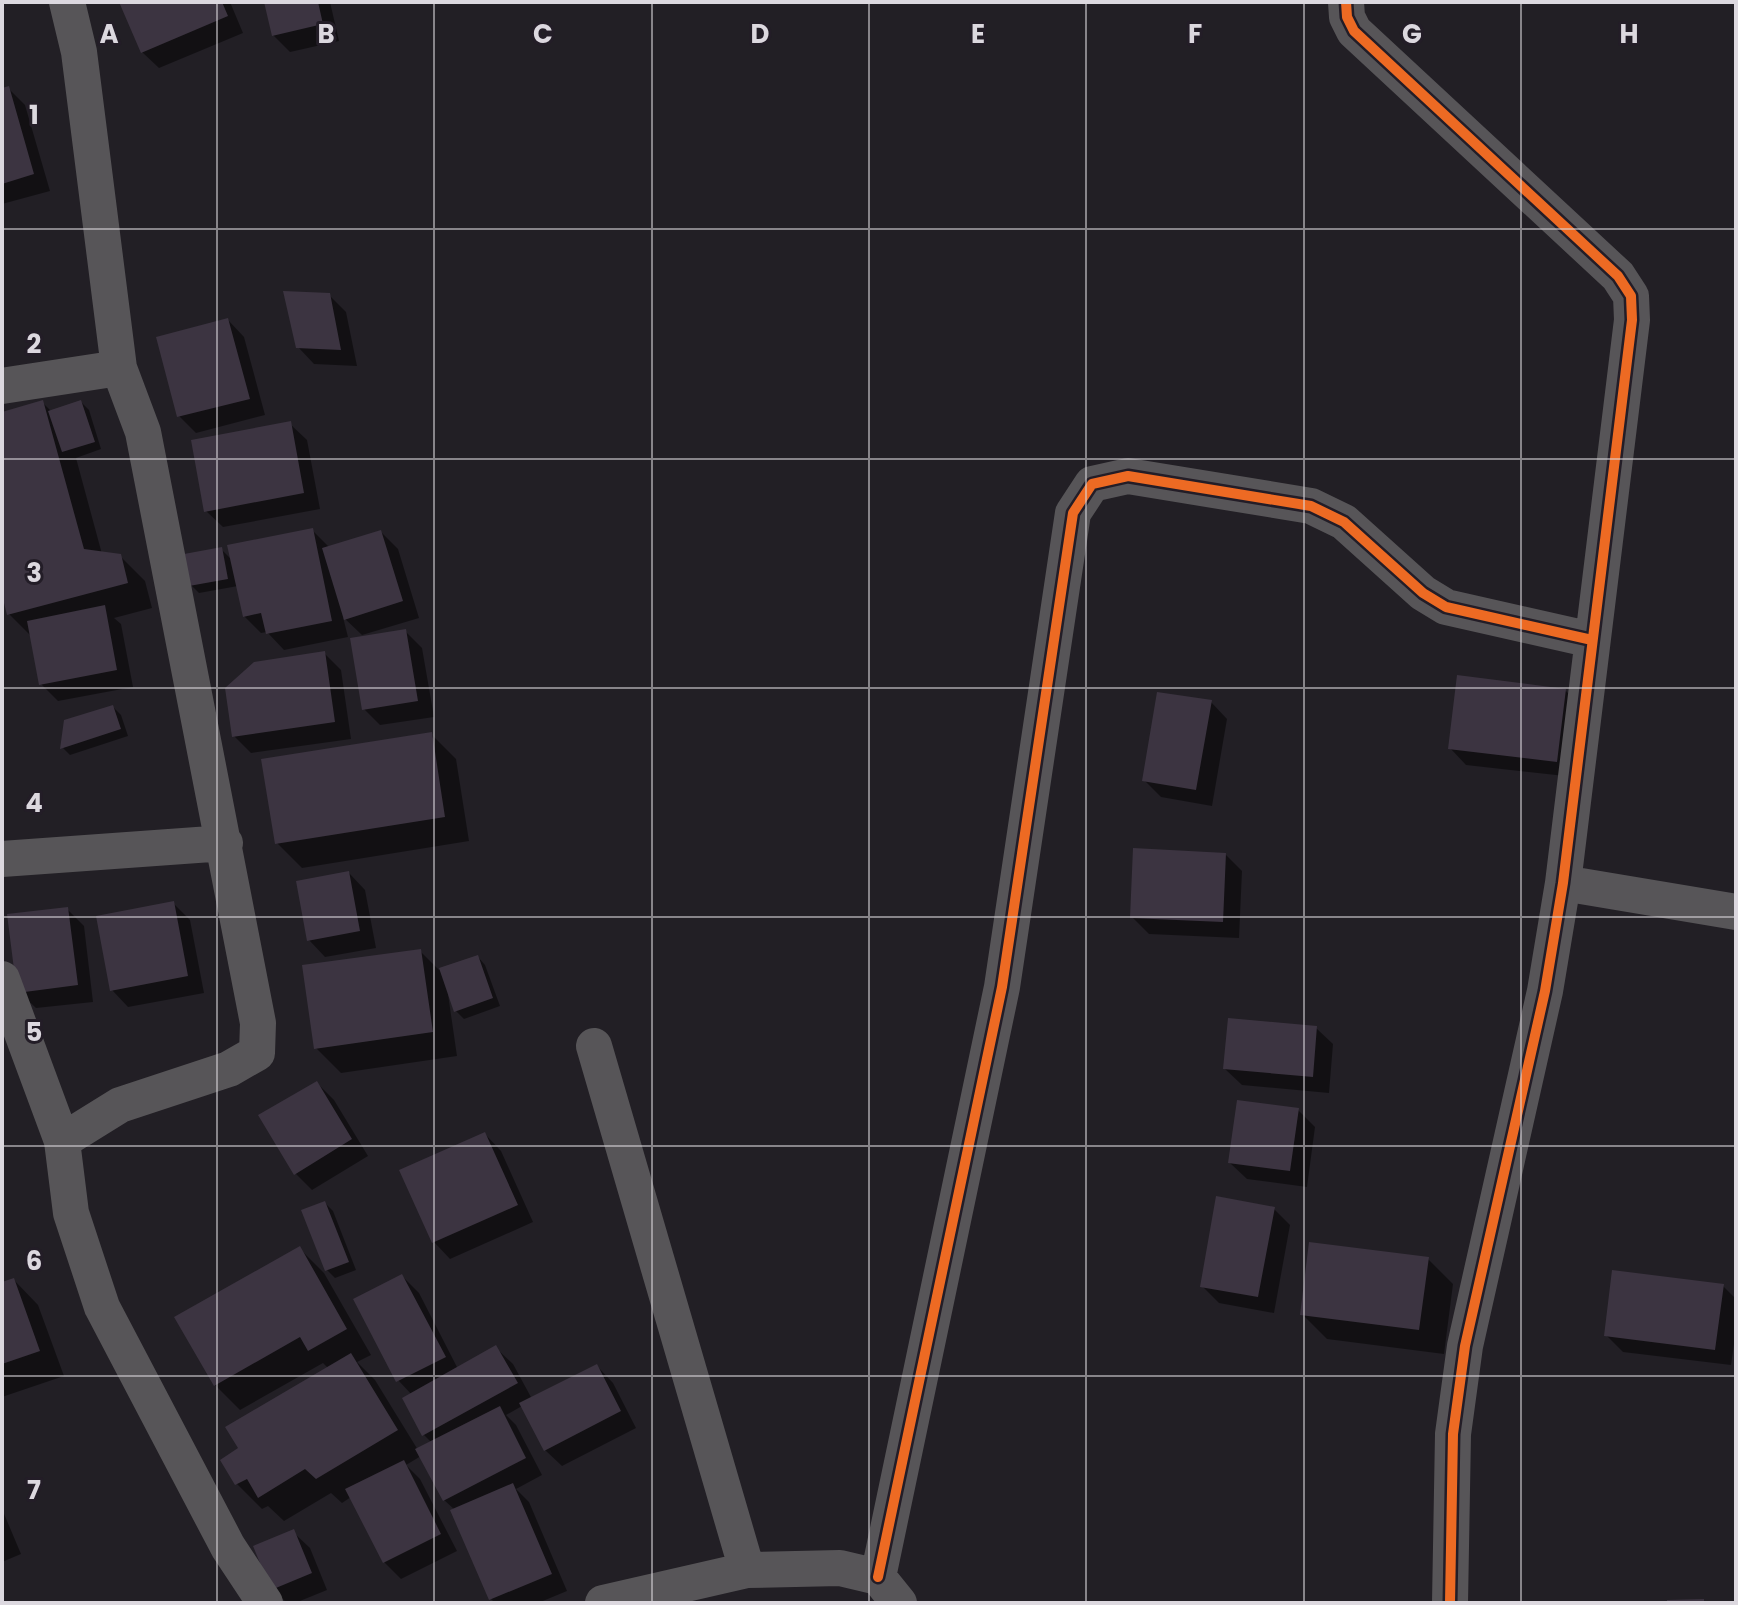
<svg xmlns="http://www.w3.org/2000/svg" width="1738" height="1605" font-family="Poppins,sans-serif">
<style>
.shadow{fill:#0007}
.building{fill:#3c3441}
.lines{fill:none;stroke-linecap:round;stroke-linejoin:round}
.street{stroke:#575558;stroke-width:36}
.cycleway-casing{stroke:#231d27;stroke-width:15}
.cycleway{stroke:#ed6a23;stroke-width:10}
.grid{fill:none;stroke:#dcd8df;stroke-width:2;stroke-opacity:0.55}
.grid-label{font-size:26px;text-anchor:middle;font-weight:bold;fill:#dcd8df;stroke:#231d27;stroke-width:6;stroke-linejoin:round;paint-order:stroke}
</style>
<rect width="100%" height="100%" fill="#221f25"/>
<path class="shadow" d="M121,2H230L243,33L159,68L142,52Z
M266,2H330L339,41L290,52L273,35Z
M8,88L25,105L50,191L2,204V90Z
M329,295L346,312L357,366L314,364L298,347Z
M228,320L244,337L265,415L196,433L179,416Z
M81,402L89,410L101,449L76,458L102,554L120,556L145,581L152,608L114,618L121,624L133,687L58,701L41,684L32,637L9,614L2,588V414L43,403L52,412Z
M290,424L307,440L320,509L223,527L206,511Z
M312,530L330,548L381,532L398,549L419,618L362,635L343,617L348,637L284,650L267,632L261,633L244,616L238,586L199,593L191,585L221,549L232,560Z
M405,631L422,648L434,717L380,725L364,709Z
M324,653L341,670L351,739L251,753L234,736Z
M1566,691L1582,708L1574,777L1466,765L1450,748Z
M1211,702L1227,719L1212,806L1161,797L1144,780Z
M113,707L121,715L128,736L70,755L63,748Z
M431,734L456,759L469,841L302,868L277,843Z
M1225,854L1242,871L1239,938L1149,934L1132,917Z
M349,873L365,890L376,948L325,957L309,940Z
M173,903L190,920L204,993L128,1007L112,990Z
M67,909L84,926L93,1002L36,1008L19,992Z
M420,951L439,970L478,957L485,965L500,1006L464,1019L456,1011L450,993L448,994L457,1056L341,1073L316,1048Z
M1316,1028L1333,1044L1329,1093L1242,1085L1225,1069Z
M317,1083L334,1100L368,1156L312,1190L295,1173Z
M1298,1110L1315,1127L1307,1187L1247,1179L1230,1163Z
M485,1134L501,1151L533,1222L450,1259L434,1242Z
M325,1203L333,1211L356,1270L335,1278L327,1270Z
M1274,1209L1290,1225L1274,1313L1219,1303L1202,1286Z
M299,1248L324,1273L371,1355L357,1362L375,1380L418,1450L432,1443L424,1435L412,1395L398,1380L402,1276L419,1293L458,1369L496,1348L513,1364L532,1399L597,1366L613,1383L636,1428L562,1466L545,1450L522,1406L506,1415L516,1425L542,1475L516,1489L529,1502L567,1591L538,1603H495L491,1599L455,1510L444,1500L421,1456L406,1465L420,1479L457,1551L401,1579L384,1562L351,1497L342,1503L331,1493L284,1521L268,1506L262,1509L237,1484L222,1460L241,1449L328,1368L323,1363L240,1410L215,1385Z
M1428,1259L1453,1284L1444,1354L1327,1339L1302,1314Z
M14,1280L38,1305L64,1376L2,1397V1284Z
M1723,1286L1736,1299V1330L1731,1365L1623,1352L1606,1335Z
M2,1509L21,1554L2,1562Z
M293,1532L310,1548L327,1590L295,1603H287L272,1589Z"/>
<path class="building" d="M119,2H222L228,16L141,53Z
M264,2H318L323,24L272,36Z
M9,86L34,174L2,184V88Z
M283,291L330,293L341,350L296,348Z
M228,318L250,399L177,417L156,337Z
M43,400L84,549L121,554L128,583L7,615L2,595V412Z
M81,400L95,442L62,452L48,411Z
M291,421L304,493L204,512L191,440Z
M313,528L332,621L266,634L261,613L243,617L227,545Z
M381,530L403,601L344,620L322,548Z
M222,547L228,579L189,586L184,554Z
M105,605L117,670L39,685L27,621Z
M406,629L418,701L362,710L350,638Z
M325,651L335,722L232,737L225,688L254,662Z
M1457,675L1566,689L1557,762L1448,749Z
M1157,692L1212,700L1196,790L1142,781Z
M113,705L121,729L60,749L64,720Z
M432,732L445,817L275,844L261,759Z
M1133,848L1226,853L1223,922L1130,918Z
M349,871L360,931L307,941L296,881Z
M174,901L188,976L110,991L96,916Z
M68,907L78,985L17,993L7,914Z
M421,949L433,1032L314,1049L302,965Z
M478,955L493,998L454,1012L439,968Z
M1228,1018L1317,1026L1313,1077L1223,1069Z
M317,1081L352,1139L294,1175L258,1115Z
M1237,1100L1299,1108L1290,1171L1228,1163Z
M485,1132L518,1205L432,1243L399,1170Z
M1216,1196L1275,1207L1258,1297L1200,1287Z
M325,1201L349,1262L325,1271L301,1210Z
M1309,1242L1429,1257L1419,1330L1300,1315Z
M300,1246L347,1329L308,1351L300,1337L214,1386L174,1317Z
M1612,1270L1724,1284L1715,1350L1604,1336Z
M402,1274L446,1357L396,1382L353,1299Z
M14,1278L40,1351L2,1364V1282Z
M496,1345L518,1383L422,1436L402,1398Z
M351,1353L398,1430L316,1479L305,1469L258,1498L247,1479L235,1485L220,1460L238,1448L225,1427Z
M597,1364L621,1411L544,1451L519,1403Z
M500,1406L526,1458L443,1501L415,1449Z
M404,1460L441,1534L383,1563L345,1489Z
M513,1483L552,1574L489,1600L450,1510Z
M294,1529L312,1573L271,1590L253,1546Z
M1704,1599V1603H1667V1600Z"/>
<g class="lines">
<path class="street" d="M1346,2L1347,17L1354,31L1618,276L1631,296L1632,320L1563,883L1545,991L1465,1346L1453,1434L1450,1603
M2,386L119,368
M2,859L225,843
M1563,883L1736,912
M2,979L62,1141L71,1213L102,1307L228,1547L265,1603
M594,1046L747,1570
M62,1141L120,1105L229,1069L257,1053L258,1023L143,432L119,368L79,52L67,2
M878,1577L1002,987L1073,513L1092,484L1128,476L1311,506L1344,522L1423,593L1446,607L1592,640
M603,1603L747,1570L840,1568L878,1577L899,1603"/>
<defs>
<path id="cycleway" d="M1346,2L1347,17L1354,31L1618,276L1631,296L1632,320L1563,883L1545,991L1465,1346L1453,1434L1450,1603
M878,1577L1002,987L1073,513L1092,484L1128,476L1311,506L1344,522L1423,593L1446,607L1592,640"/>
</defs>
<use href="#cycleway" class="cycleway-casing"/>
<use href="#cycleway" class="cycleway"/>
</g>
<path class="grid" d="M217,2V1603M434,2V1603M652,2V1603M869,2V1603M1086,2V1603M1304,2V1603M1521,2V1603M2,229H1736M2,459H1736M2,688H1736M2,917H1736M2,1146H1736M2,1376H1736"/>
<g class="grid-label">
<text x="109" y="43">A</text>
<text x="326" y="43">B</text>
<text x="543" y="43">C</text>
<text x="760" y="43">D</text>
<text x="978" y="43">E</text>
<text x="1195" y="43">F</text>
<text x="1412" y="43">G</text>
<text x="1629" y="43">H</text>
<text x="34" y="124">1</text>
<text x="34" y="353">2</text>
<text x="34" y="582">3</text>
<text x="34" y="812">4</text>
<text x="34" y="1041">5</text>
<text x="34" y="1270">6</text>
<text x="34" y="1499">7</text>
</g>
<rect width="1738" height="1605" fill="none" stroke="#dcd8df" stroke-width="8"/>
</svg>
